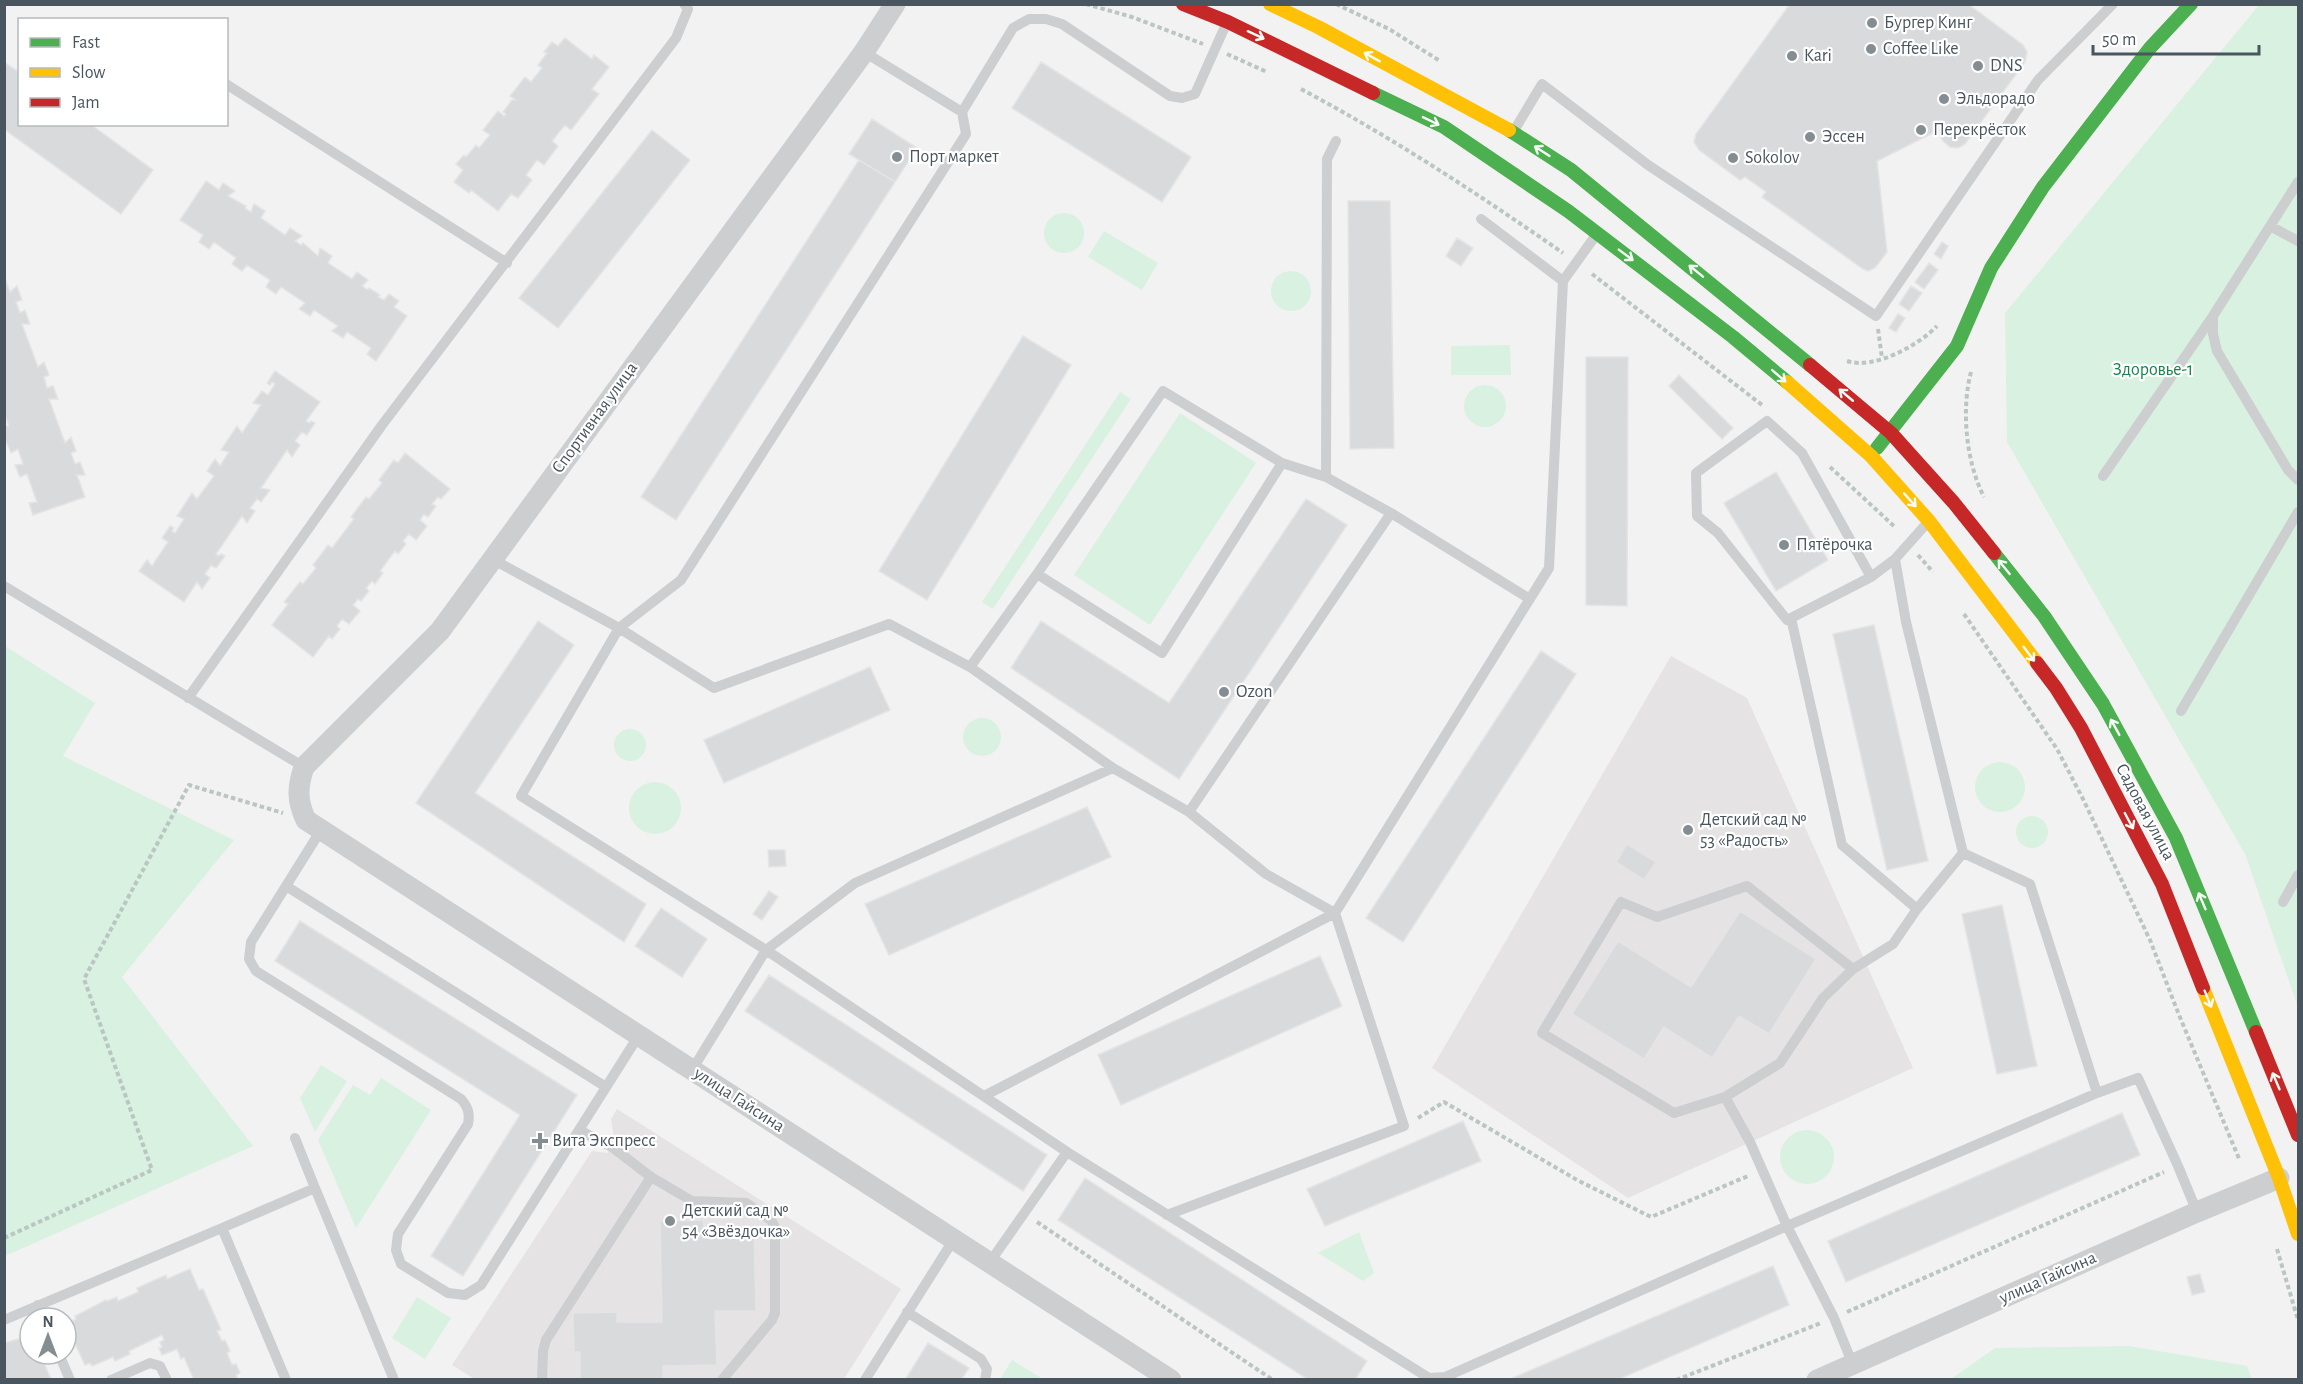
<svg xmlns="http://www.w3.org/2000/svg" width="2303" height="1384" font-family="'Alegreya Sans',sans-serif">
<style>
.education{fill:#e5e3e4}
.green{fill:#d8f1e0}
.building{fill:#d9dadb;stroke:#e4e4e5;stroke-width:1.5}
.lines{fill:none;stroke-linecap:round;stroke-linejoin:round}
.path{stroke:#bac6c2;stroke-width:4;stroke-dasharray:4.5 3;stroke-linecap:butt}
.lane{stroke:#ccced0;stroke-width:10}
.street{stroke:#ccced0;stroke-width:21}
.fast{stroke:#4caf50;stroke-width:14}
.slow{stroke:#ffc107;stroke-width:14}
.jam{stroke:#c62828;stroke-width:14}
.oneway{stroke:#f6fbf6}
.poi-dot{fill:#848d92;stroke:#fff;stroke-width:2}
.labels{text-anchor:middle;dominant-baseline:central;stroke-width:4.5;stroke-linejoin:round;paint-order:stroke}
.poi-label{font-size:18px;fill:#49565f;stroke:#fff;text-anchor:start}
.park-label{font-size:18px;fill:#188249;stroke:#fff}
.street-label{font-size:18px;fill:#49565f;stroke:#fff}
</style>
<rect width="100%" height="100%" fill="#f3f2f2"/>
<path class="education" d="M1671,656L1747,698L1913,1068L1628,1198L1432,1068Z
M617,1109L901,1289L844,1379L476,1380L452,1365L592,1151L607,1153L612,1147L615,1142L611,1119Z"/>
<path class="green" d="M2259,5H2298V1007L2245,854L2007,442L2005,313Z
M1044 233a20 20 0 1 1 40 0a20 20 0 1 1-40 0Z
M1104,231L1158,263L1142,290L1088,257Z
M1271 291a20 20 0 1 1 40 0a20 20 0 1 1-40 0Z
M1510,345L1511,375H1451V346Z
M1464 406a21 21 0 1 1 42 0a21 21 0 1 1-42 0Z
M1120,392L1131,399L993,609L982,602Z
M1180,413L1256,463L1150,625L1074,575Z
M5,646L95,703L63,756L234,840L122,977L253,1146L5,1256Z
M963 737a19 19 0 1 1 38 0a19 19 0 1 1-38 0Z
M614 745a16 16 0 1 1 32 0a16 16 0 1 1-32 0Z
M1975 787a25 25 0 1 1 50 0a25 25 0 1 1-50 0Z
M629 808a26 26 0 1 1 52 0a26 26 0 1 1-52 0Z
M2016 832a16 16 0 1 1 32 0a16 16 0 1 1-32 0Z
M321,1065L347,1081L315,1132L300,1098Z
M381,1078L431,1110L356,1228L318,1140L353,1085L370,1095Z
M1780 1157a27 27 0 1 1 54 0a27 27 0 1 1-54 0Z
M1359,1232L1374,1273L1363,1281L1318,1253Z
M417,1297L451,1318L425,1359L392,1338Z
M2129,1346L2247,1366L2252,1379H1951L1995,1348Z
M1012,1360L1043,1379H1000Z"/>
<path class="building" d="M1790,4H1968L2023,45L2027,52L2025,62L1965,144L1958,148L1950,147L1943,141L1937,131L1877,161L1887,252L1875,268L1868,271L1863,269L1762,197L1766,192L1745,177L1740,180L1699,150L1694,142L1696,134Z
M565,38L592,59L594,55L609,67L592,89L599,94L571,130L565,125L552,141L558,146L544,165L537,160L526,175L532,180L518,198L511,194L498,211L471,190L469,193L454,182L463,170L456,164L464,155L466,157L476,145L479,148L490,135L483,130L498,111L504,116L506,114L503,112L512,100H516L510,96L525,77L531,82L542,68L538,65L547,53L544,52L552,42L558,46Z
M4,62L20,73V124H90L153,170L121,214L4,129Z
M1041,62L1191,157L1162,202L1012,108Z
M872,119L917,148L895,182L849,154Z
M652,130L690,160L558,328L519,298Z
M859,160L895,182L676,520L641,497Z
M206,181L219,190L223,183L235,191L228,196L246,206L245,208L251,212L254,204L265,211L261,218L285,235L290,228L302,236L295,241L301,245L303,243L318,256L320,248L332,256L328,263L352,279L357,272L368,280L362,286L368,290L369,288L380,295L378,297L384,300L389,294L399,301L394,307L407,316L376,361L367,354L371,348L347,332L343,338L332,331L338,326L314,310L310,316L299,309L305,303L281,287L276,294L266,287L270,280L247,265L242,271L232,264L236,258L214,242L209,249L199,242L203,235L180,220Z
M1348,201H1390L1394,448L1350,449Z
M1457,238L1473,248L1461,266L1446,256Z
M1942,242L1948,246L1941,259L1934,254Z
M1929,263L1938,270L1924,289L1915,282Z
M4,276L10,292L17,286L22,300L16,302L20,313L25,310L30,324H22L38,367L44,362L49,375L44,377L47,388L53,386L58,399H49L65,443L71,437L76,451L71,453L75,464L80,462L85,475H77L85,497L33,515L29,503L37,502L27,474L20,477L15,465L23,464L18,449L11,453L4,436V426H9L4,412Z
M1911,286L1922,293L1909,311L1899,304Z
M1898,314L1905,318L1896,332L1889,328Z
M1023,336L1071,365L927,600L879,571Z
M1586,357H1628L1627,606L1586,605Z
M275,371L320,402L306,421L310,423L311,421L315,423L307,435L302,432L295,441L300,445L292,457L287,450L261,488L270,490L261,502L257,499L250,508L255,511L247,523L242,516L240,519L216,554L219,556L221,554L225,556L216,568L211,565L205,574L210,578L202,589L197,582L184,602L139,571L147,560L152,566L168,542L162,538L170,526L174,528L172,531L175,533L184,519L177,516L192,493L197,499L214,476L207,471L215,459L220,466L229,452L221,450L237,426L242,433L261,405L253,403L262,391L268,395L275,384L272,382L270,385L267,383Z
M1679,375L1733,428L1722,439L1669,386Z
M405,453L450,489L441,499L438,497L432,504L436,506L428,517L424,514L420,520L427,526L416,540L409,534L403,541L406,544L398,554L395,551L380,571L383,573L375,584L372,581L366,588L369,591L361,601L358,599L353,605L360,611L349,624L342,619L337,626L340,629L332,639L329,636L313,657L272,625L288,604L284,602L300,582L303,584L316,568L313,565L328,545L332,548L354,519L351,517L366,497L369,499L382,483L379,480L394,460L398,463Z
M1776,472L1828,560L1776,591L1724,503Z
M1306,499L1347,525L1179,779L1011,668L1041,621L1169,703Z
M538,621L574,645L475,793L646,904L624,942L416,803Z
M1874,625L1928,861L1887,870L1833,634Z
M1541,651L1576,674L1403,942L1366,918Z
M870,667L890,710L724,783L704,740Z
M1087,807L1111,857L889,955L865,904Z
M1627,844L1656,862L1644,880L1616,862Z
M768,850H785L786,866L769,867Z
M769,891L778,897L762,920L753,914Z
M2002,905L2037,1066L1997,1074L1962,914Z
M661,908L707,939L682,977L635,946Z
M1740,911L1816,959L1769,1034L1739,1016L1712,1058L1664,1027L1644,1059L1572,1014L1618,941L1691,987Z
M300,921L577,1095L463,1276L431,1256L520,1115L275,961Z
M1320,956L1342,1006L1121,1105L1098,1055Z
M769,975L1047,1155L1023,1191L745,1011Z
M2122,1113L2140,1155L1846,1282L1828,1241Z
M1463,1121L1481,1161L1325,1226L1307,1189Z
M1085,1178L1367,1361L1355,1380H1309L1058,1220Z
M703,1220L704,1227L754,1226L756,1311H715L717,1365L663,1366V1380H580V1352H574L573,1313L617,1312V1322H662L660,1221Z
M1773,1266L1789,1305L1617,1380H1508Z
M190,1269L199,1290L203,1289L221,1330L217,1331L222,1341L225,1340L230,1351L227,1353L232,1365L236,1364L240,1373L236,1375L238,1380H194L184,1357L181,1359L177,1349L162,1355L159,1348L162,1347L160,1342L164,1340L162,1335L129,1351L130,1354L115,1361L113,1357L92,1366L90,1363L85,1365L66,1324L76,1319L75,1316L106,1300L107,1301L117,1297L118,1301L138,1292L137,1288L166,1275L167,1279Z
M2200,1274L2205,1292L2192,1295L2187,1277Z
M22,1338L23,1342L30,1338V1354H40L51,1379L4,1380V1343Z
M928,1343L969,1368L961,1380H905Z"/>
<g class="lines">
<path class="path" d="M1086,4L1132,17L1203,44
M1336,4L1389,29L1440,61
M1227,54L1267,72
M1301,89C1393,138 1478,194 1563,253
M1592,274L1762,405
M1878,329L1882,358
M1847,361C1874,370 1919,345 1937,326
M1971,372C1961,410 1966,462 1984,497
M1830,467L1896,528
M1918,555L1933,572
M1964,614L2057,749L2083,799L2150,940L2179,1015L2240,1161
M1418,1118L1444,1102L1577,1180L1651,1217L1748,1176
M1037,1222L1273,1380
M4,1238L152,1170L84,979L189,785L283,813
M2277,1249L2298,1320
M1847,1312L2164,1172
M1676,1380L1821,1323"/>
<path class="lane" d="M864,52L962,112L966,134L681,580L619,628L521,796L766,950L1067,1152L1429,1378L1445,1377L1787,1226L2097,1093L2138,1078L2178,1166L2197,1212
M226,84L507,263
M962,112L1013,28L1029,19H1046L1062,24L1170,96L1182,98L1195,94L1227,22
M1515,129L1542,84L1648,165L1876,316L2038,80L2113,4
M1336,141L1327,159L1326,477L1282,463L1162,653L1037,574L970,667L1113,768L1189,812L1266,874L1335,913L1549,568L1563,281L1481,219
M2270,226L2298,241
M1563,281L1596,235
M2213,316V334L2217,351L2288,470L2298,480
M2103,476L2213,316L2298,182
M1326,477L1391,513L1530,599
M492,559L619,628L714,688L889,624L970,667
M1895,559L1906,622L1963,853
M1037,574L1163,391L1282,463
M4,586L304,767
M1791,618L1787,620L1718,533L1697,516L1696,473L1767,421L1802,453L1871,577
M188,698L382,425L676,38L688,9L684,4
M2181,711L2298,512
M1189,812L1391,513
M321,830L251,942L249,959L256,971L461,1099C468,1107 470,1113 468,1124L398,1234L396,1250L401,1264L448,1293L465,1295L481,1285L639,1035
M1963,853L2030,884L2097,1093
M286,886L606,1087
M2283,902L2298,875
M1917,909L1842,845L1791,618L1871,577L1895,559L1928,522
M1853,969L1747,886L1657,917L1621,902L1542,1033L1674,1113L1725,1097L1780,1063L1823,998L1853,969L1893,944L1917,909L1963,853
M692,1070L766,950L855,883L1113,768
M984,1096L1335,913L1404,1126L1167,1215
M1725,1097L1750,1142L1787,1226L1834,1318L1853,1365
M295,1138L315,1188
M651,1177L692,1201L746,1203L771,1220L775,1227V1313L772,1320L722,1380
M222,1228L315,1188L394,1380
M990,1262L1067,1152
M38,1305L43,1318
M907,1312L981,1359L987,1369L985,1380
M4,1320L222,1228L286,1380
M59,1354L70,1380
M111,1380L150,1363L160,1366L167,1380
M542,1380L543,1351L546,1340L651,1177L612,1147L579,1130
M865,1380L954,1239"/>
<path class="street" d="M895,4L864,52L440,631L304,767C297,788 297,801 306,820L1171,1380
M1817,1380L2197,1212L2279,1178"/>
<path class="fast" d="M1373,93L1444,127L1568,211L1733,337L1787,382
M1509,130L1571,170L1810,365
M1877,448L1957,346L1991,268L2043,187L2150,48L2191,4
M1994,553L2044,616L2103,704L2176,838L2256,1032"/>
<path class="slow" d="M1270,4L1318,27L1509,130
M1787,382L1871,456L1929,521L2037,663
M2203,988L2279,1178L2298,1234"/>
<path class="jam" d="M1183,4L1228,22L1373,93
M1810,365L1891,433L1954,503L1994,553
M2037,663L2056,688L2081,728L2162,884L2203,988
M2256,1032L2298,1135"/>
</g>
<defs><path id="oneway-shaft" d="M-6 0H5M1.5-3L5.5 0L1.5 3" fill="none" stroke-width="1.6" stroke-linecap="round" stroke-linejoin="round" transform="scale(1.5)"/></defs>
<g class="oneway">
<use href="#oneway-shaft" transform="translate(1256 35) rotate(25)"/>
<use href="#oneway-shaft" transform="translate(1372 57) rotate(-151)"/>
<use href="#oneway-shaft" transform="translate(1431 121) rotate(26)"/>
<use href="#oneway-shaft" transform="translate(1542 151) rotate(-147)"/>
<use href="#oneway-shaft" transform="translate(1626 255) rotate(37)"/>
<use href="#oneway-shaft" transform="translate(1696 271) rotate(-141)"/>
<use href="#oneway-shaft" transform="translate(1779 376) rotate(41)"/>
<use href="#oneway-shaft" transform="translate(1846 395) rotate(-140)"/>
<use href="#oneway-shaft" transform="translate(1910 500) rotate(48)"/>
<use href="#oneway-shaft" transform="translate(2004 567) rotate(-129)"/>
<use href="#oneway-shaft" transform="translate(2029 654) rotate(53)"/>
<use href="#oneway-shaft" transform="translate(2115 727) rotate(-119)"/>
<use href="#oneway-shaft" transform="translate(2129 821) rotate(62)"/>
<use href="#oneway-shaft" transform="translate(2202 901) rotate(-113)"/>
<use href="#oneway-shaft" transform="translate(2208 999) rotate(68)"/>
<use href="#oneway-shaft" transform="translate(2276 1081) rotate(-113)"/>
</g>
<g class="poi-dot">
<circle cx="1872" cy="23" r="6"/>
<circle cx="1871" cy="49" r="6"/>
<circle cx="1792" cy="56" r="6"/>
<circle cx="1978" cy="66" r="6"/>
<circle cx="1944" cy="99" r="6"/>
<circle cx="1921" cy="130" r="6"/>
<circle cx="1810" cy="137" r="6"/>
<circle cx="897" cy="157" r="6"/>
<circle cx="1733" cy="158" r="6"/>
<circle cx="1784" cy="545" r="6"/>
<circle cx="1224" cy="692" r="6"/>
<circle cx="1688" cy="830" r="6"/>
<path d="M537 1132h6v6h6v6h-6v6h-6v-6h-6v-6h6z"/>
<circle cx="670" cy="1221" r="6"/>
</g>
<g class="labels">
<g class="poi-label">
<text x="1884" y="23">Бургер Кинг</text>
<text x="1883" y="49">Coffee Like</text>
<text x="1804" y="56">Kari</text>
<text x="1990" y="66">DNS</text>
<text x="1956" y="99">Эльдорадо</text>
<text x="1933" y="130">Перекрёсток</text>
<text x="1822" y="137">Эссен</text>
<text x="909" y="157">Порт маркет</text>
<text x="1745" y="158">Sokolov</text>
<text x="1796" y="545">Пятёрочка</text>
<text x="1236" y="692">Ozon</text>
<text x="1700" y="820">Детский сад №<tspan x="1700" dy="21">53 «Радость»</tspan></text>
<text x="552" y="1141">Вита Экспресс</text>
<text x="682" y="1211">Детский сад №<tspan x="682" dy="21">54 «Звёздочка»</tspan></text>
</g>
<g class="park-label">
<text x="2153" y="370">Здоровье-1</text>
</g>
<g class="street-label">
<text transform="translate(595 418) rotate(-54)">Спортивная улица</text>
<text transform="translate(2145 812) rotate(62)">Садовая улица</text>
<text transform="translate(739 1100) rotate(33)">улица Гайсина</text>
<text transform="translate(2048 1278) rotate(-24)">улица Гайсина</text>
</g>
</g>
<rect width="2303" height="1384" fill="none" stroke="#49565f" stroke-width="12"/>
<rect x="18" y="18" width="210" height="108" fill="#ffffff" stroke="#b6bbbf" stroke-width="1.5"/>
<rect x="30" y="38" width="30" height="9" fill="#4caf50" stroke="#b6bbbf" stroke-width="1.5"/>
<text x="72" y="48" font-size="18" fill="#49565f">Fast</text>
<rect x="30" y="68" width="30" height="9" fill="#ffc107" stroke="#b6bbbf" stroke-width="1.5"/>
<text x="72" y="78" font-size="18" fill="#49565f">Slow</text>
<rect x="30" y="98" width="30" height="9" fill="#c62828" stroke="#b6bbbf" stroke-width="1.5"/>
<text x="72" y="108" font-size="18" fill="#49565f">Jam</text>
<g transform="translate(48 1336)"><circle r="28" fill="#ffffff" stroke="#b6bbbf" stroke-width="1.5"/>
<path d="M0-4.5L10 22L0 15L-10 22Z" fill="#848d92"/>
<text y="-9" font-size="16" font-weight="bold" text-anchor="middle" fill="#49565f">N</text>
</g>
<path d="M2093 45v9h166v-9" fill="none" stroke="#49565f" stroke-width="3"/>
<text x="2102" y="45" font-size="18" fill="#49565f" stroke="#ffffff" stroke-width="4.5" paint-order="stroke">50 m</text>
</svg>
